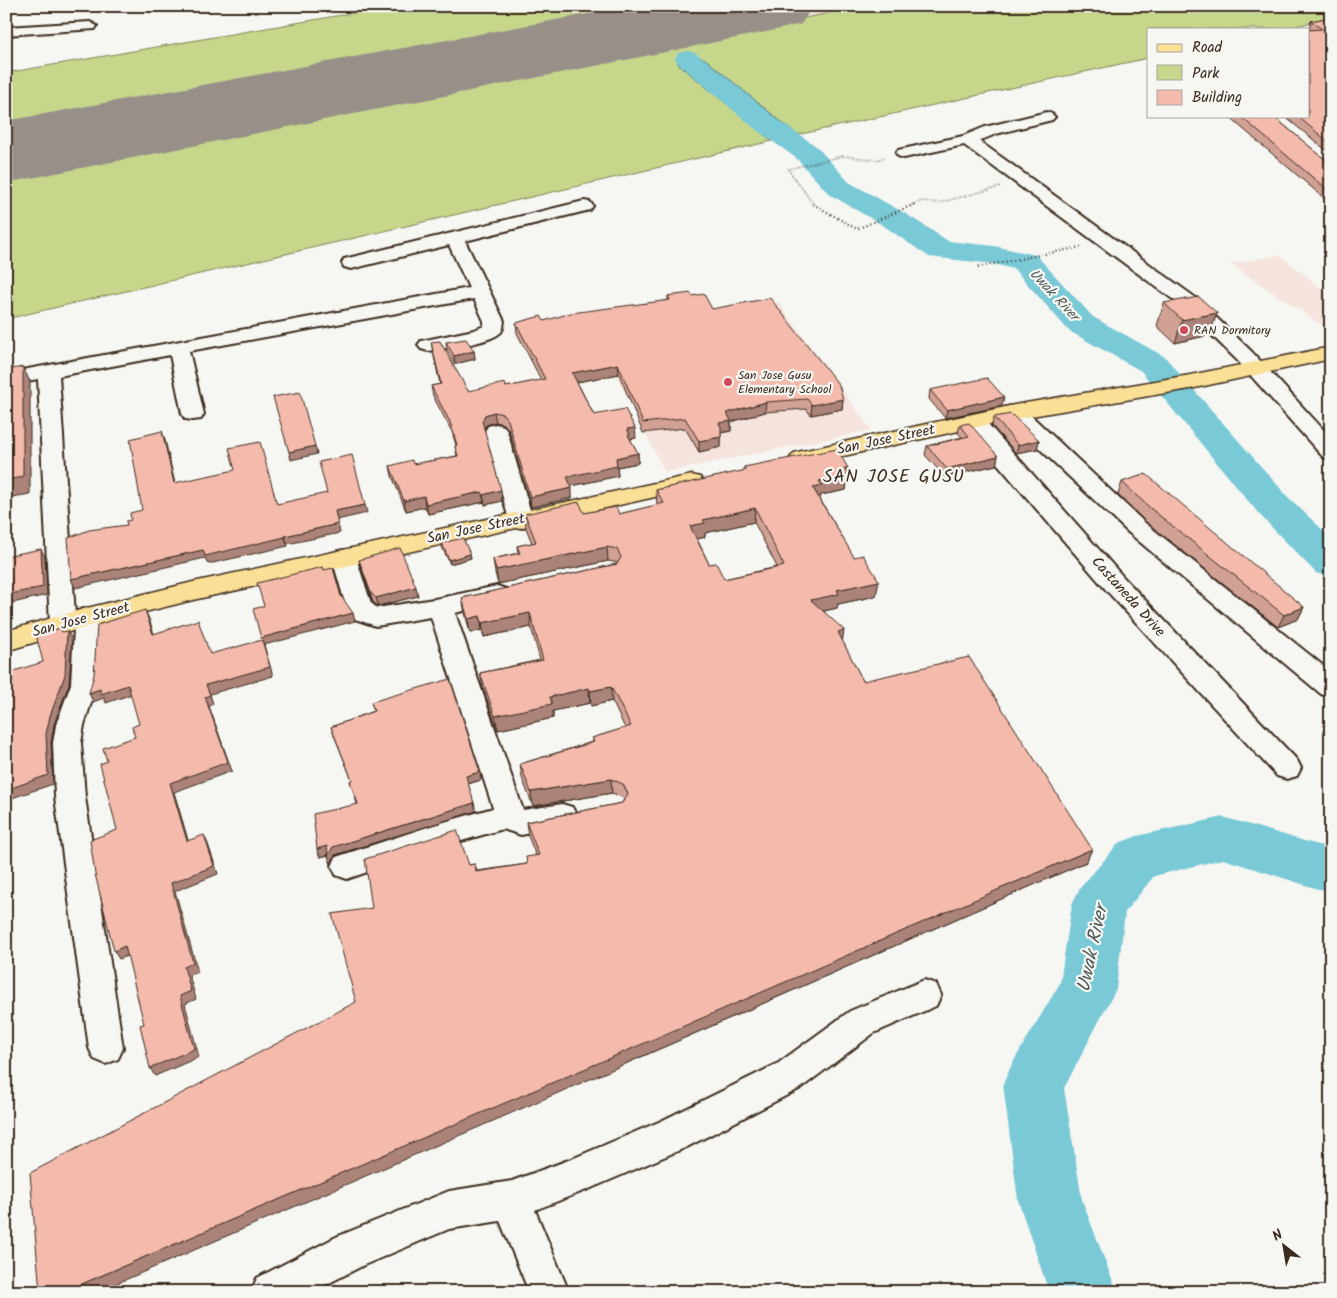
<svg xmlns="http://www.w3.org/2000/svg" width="1337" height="1298" font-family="Kalam,sans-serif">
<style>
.built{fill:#f5e4dd}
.green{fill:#c6d78c;stroke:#808055}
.water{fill:#7ac9d6;stroke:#61898c}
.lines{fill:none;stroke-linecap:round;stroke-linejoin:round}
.river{fill:#7ac9d6;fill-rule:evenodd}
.runway{fill:#989088;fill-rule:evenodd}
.minor-casing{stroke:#3b2a1e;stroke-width:4}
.major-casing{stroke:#3b2a1e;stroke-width:3}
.path-far1{stroke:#3b2a1e;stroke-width:2;stroke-dasharray:0.5 2;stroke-linecap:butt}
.path{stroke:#3b2a1e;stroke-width:2.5;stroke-dasharray:1 3;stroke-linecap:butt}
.minor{fill:#f6f6f2;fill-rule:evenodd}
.major{fill:#fadf96;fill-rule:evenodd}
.wall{fill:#d2a195;stroke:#3b2a1e;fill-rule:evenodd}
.shaded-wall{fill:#ab8379;stroke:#3b2a1e}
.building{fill:#f4bbad;stroke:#3b2a1e;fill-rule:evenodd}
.poi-dot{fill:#d1495b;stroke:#f6f6f2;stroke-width:2}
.labels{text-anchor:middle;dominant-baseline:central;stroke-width:4.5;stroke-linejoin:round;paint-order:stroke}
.far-poi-label{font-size:12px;fill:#3b2a1e;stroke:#f6f6f2;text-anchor:start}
.far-water-label{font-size:14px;font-style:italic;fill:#4e5a55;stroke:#f6f6f2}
.street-label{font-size:15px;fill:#3b2a1e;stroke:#f6f6f2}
.quarter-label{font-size:18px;letter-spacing:1px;fill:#3b2a1e;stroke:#f6f6f2}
.near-water-label{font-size:19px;font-style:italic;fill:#4e5a55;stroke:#f6f6f2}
</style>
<rect width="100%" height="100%" fill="#f6f6f2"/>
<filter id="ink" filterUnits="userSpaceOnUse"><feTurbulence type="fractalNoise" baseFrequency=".02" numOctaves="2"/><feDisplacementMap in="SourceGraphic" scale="10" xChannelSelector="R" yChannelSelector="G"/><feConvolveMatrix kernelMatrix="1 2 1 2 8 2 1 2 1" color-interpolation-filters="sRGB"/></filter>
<g filter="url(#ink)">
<path class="built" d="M394,6H1331L1283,29H1148V58L797,135L6,319V73Z
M1279,255L1326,292H1331V331L1230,264Z
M778,302L871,430L665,472L595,334Z"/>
<path class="green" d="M394,6H678L6,131V73Z
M865,6H1331V18L1283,29H1148V58L797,135L705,59L694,56L679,59L678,64L772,141L6,319V176Z"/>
<path class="water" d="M694,56L705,59L797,135L772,141L678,64L679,59Z"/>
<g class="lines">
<path class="river" d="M687,51L696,53L772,116L816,146L849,182L906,214L948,241L994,246L1036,255L1093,317L1165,357L1287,496L1331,538V577L1316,573L1259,514L1141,371L1069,331L1014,269L994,264L929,257L884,226L829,194L796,158L754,128L678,63L675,58L678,53Z
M1223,817L1318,845L1331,846V890L1318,889L1223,859L1154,876L1125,912L1116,989L1064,1088L1082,1200L1117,1292H1049L1018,1200L1003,1084L1012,1064L1060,983L1072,904L1080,888L1119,843L1137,836Z"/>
<path class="runway" d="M631,6H813L801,24L771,31L6,183V121Z"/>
<defs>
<path id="minor" d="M90,22L97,26L95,29L6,35V27Z
M1047,112L1052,114L1055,117L1052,120L996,134L979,141L1196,298L1252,352L1331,438V459L1323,457L1237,360L1182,306L964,145L904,158L898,156L896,153L898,150L963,136L985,127Z
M584,201L590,202L593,206L590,210L465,241L504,321C503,325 504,329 501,332C489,344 445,348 428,351L421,349L418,345L421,341L474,330L484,326V321L474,299L189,351L204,414L201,419L193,420L185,419L182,414L170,355L59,376L75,615L78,611L87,608L96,611L100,617L97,684L84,725L81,743L85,797L123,1048L118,1059L106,1064L94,1059L89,1048L55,797L53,743L56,725L71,684L74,628L72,630L63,633L54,630L50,624L38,379L6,385V373L469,288L449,245L351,269L344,267L342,263L344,259Z
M1014,406L1022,407L1144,522L1331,672V697L1321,694L1128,532L1006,417L1003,412L1006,407Z
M973,415L981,416L1125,579L1297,760L1301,768L1297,776L1287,779L1277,776L1107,591L965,426L962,421L965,416Z
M496,424L504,426L507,431L533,520L529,525L521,528L513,525L509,520L485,431L488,426Z
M344,550L353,552L356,558L371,603L377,608L440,598L497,586L506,589L510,595L506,601L455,613L523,810L562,804L572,807L577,816L572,825L521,835L503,829L434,849L347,879L336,875L332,866L336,857L434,825L493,808L431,617L376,626L355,619L345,603L332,558L335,552Z
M924,980L936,984L941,995L936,1006L874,1033L801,1088L687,1147L589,1189L535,1210L569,1292H529L500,1221L449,1229L364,1265L312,1292H251L257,1278L336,1237L449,1191L512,1181L574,1158L661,1121L777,1064L850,1011Z"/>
<path id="major" d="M1331,347V359L1190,389L1014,419L802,465L794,463L790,458L794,453L802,451L1014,405L1190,375Z
M692,475L700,477L704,482L700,487L193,600L89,626L6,651V631L87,608L193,582Z"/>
</defs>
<use href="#minor" class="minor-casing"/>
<use href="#major" class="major-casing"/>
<path class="path-far1" d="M814,205L788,169L843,156L876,160L886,157
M912,205L921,201L938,203L1000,187"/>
<path class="path" d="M813,204L857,229L915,204
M978,267L1081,247"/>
<use href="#minor" class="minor"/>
<use href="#major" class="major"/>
</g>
<path class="wall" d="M1331,17V154L1284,116H1308L1310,30L1309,29L1311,21Z
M1228,116H1273L1327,161L1331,162V204Z
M668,296H692L843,399L842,409L811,415L806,409L765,412L731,422V431L721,433V447L699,452L685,428L643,433L619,374L577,382L594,415L636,438L630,439L638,453V463L617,467L618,476L571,486L572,498L531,507L509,430L504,424L496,422L486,425L484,430L502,501L485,505L484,502L428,514L425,507L406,511L392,476L390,466L413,464L457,456L455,446L456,445L452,432L433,396L431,386L440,384L433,352L431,342L468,391L506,387L541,380L517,333L516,323L544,321L668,301Z
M1164,303L1217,313L1209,335L1175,343L1157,326Z
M446,342L474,351L475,359L455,364L447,350Z
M930,390L1002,406L945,418L929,399Z
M994,417L1039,440L1037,449L1016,453L992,426Z
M960,425L998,456L996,465L945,477L925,455L927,446L962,437L958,433Z
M744,467L847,474L848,476L846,490L821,495L820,499L876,596L838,604L837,608L824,611L842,641L863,681L1092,849L1086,862L625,1064L356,1002L372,908L469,865L475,864L477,871L527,864L536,856L528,836L526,822L622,803L624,799V798L612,793L533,806L522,778L520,764L592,742V738L625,728L612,701L591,706L590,703L553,711V718L498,730L483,688L480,673L540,660L531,627L484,637L482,630L470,633L465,613L462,598L617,564L618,563L608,561L498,584L495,573L493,559L518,553L517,546L532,543L526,528L525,514L584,513L619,514L657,505L656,490L744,471ZM754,522L777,567L724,579L709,564L697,539L705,537V533Z
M1122,482L1304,607L1298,619L1278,627L1145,521L1118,495Z
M442,543L470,554L471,558L450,564L442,547Z
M359,560L418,596L378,606L373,602Z
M371,702L481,780L468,784L476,811L335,855L331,864L328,855L320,857L317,849L357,804L350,781L352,780L334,735L331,727L374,711Z"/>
<path class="shaded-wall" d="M1217,313L1209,335L1175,343L1182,320Z
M474,351L475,359L455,364L454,356Z
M618,364L619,374L572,383V373Z
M23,367L30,382V494L6,498V480Z
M1004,397L1002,406L945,418L947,410Z
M843,399L842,409L811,415L812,405Z
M766,402L765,412L731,422V431L719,433V423L727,413Z
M494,412L496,422L486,425L483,431L482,421L485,415Z
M635,428L636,438L630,439V445L627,429Z
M162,431L165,440L177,492L174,483Z
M721,437V447L699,452V441Z
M1039,440L1037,449L1016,453L1018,445Z
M315,446L317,454L291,460L289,452Z
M638,453V463L617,467L618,476L567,487V477L616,458Z
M998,456L996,465L945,477L947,469Z
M844,468H848L847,476H848L846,490L821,495L820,500L813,488L819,481Z
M572,488V498L531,507L530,497Z
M501,490L502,501L485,505L483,495Z
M482,492L484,502L428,514L426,504Z
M424,496L425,507L406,511L404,501Z
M365,505L367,513L337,520L335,511Z
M755,508L754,522L705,533V537L690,541V526L703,520Z
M338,524L340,533L287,544L285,536Z
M285,537L288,546L208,564L205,558L75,588L71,579L203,550Z
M607,547L608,561L498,584L496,570Z
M41,549L45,557L47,595L8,604L6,600V595Z
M470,554L471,558L450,564L449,560Z
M879,581L876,596L838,604L837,608L810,614L811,600L837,590Z
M416,587L418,596L378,606L376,598Z
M1304,607L1298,619L1278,627L1284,615Z
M145,610L149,619L157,643L153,634Z
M353,613L355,621L264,645L273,676L210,694L213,704L209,706L232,771L174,792L191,850L187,841L170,783L205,697L206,685L264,646L261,638Z
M530,613L531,627L484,637L482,623Z
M480,616L482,630L470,633L468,619Z
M844,630L842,644L838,632Z
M67,631L72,639L69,684L54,724L51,743L53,784L6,800V790L50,716Z
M128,685L132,694L106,703L104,698L93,702L89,693L100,689Z
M611,687L612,701L591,706L590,691Z
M589,688L590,703L553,711V718L498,730L495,716L550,697Z
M480,772L481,780L467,784L466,776Z
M611,779L612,793L533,806L531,792Z
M474,803L476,811L335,855L331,864L328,856L329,855L320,857L317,849L327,846L333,847Z
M204,835L208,844L218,874L175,891L198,972L189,975L196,999L185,1004L199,1057L155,1076L150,1068L180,996L184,967L171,883Z
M1092,849L1086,862L625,1064L97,1292H63Z
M125,946L130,955L119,959L114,951Z"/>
<path class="building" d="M1331,17V144L1297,116H1308V30L1322,29L1311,21Z
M1240,116H1273L1327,161L1331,162V193Z
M691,293L692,296L704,294L712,309L770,298L839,385L843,399L812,405L807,399L766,402L727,413L731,421L719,423L721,427V437L699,441L685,418L643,423L618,364L572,373L594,415L625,409L635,428L627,429L630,435H628L638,453L616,458L617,466L567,477L572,488L530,497L508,420L503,414L494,412L485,415L482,421L501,490L483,495L482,492L426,504L424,496L404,501L390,466L412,460L413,464L458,456L455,446L457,445L450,422L431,386L441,384L431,342L440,341L468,391L505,383L506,387L545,379L516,323L541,316L544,321L571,313L670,300L668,296Z
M1199,297L1217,313L1182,320L1164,303Z
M466,339L474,351L454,356L446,342Z
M23,367V477L6,480V370Z
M987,378L1004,397L947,410L930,390Z
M300,392L315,446L289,452L273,397Z
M1011,414L1039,440L1018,445L994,417Z
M969,423L998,456L947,469L927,446L969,436L960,425Z
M162,431L174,483L235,470L229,448L260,442L277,504L327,493L319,462L352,455L365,505L335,511L338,524L285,536V537L205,556L203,550L71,579L68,538L89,530L127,525L126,521L131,520L130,513L142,510L130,439Z
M837,449L848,468H844L848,476L819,481L822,486L813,488L854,557L863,555L879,581L837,590L839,594L811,600L844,630L838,632L863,681L969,657L1092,849L624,1052L63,1292H40L30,1173L356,1002L332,914L372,908L365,859L457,830L469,865L475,864L476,872L527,864L526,857L539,855L526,822L622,803L628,794L623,784L611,779L531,792L520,764L594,742L592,738L631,726L611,687L590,691L589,688L550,697L552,704L495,716L480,673L543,660L530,613L482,623L480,616L468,619L462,598L617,564L621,557L617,549L607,547L496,570L493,559L520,553L517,546L536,542L525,514L579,502L584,513L616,507L619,514L664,503L656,490L746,470L744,467ZM755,508L784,566L724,579L716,563L709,564L690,526L705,523L703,520Z
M1146,474L1304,607L1284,615L1150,508L1122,482Z
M463,538L470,554L449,560L442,543Z
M400,548L416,587L376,598L371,593L359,560Z
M41,549L43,587L6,595V556Z
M323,567L324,570L333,568L341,596L353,613L261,638L253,609L264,606L257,583Z
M145,610L153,634L198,620L210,654L262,640L270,667L206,685L210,695L205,697L228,762L170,783L187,841L204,835L214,866L171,883L193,963L184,967L191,991L180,996L194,1049L150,1068L140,1025L144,1024L125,946L114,951L95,874L90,840L117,830L100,764L107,761L103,748L135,737L132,727L139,724L128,685L101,694L100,689L89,693L94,675L97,625Z
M61,628L62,632L67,631L65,675L50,716L46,734L48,775L6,790V683L13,681L11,672L43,662L36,635Z
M450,679L480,772L466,776L474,803L333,847L328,856L327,846L317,849L313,814L358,804L350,781L352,780L331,727L374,711L371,702Z"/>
</g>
<g class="poi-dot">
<circle cx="1184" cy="330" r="5"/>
<circle cx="728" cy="382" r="5"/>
</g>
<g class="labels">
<g class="far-poi-label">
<text x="1194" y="330">RAN Dormitory</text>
<text x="738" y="375">San Jose Gusu<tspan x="738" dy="14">Elementary School</tspan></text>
</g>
<g class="far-water-label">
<text transform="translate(1054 295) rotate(47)">Uwak River</text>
</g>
<g class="street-label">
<text transform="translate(886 440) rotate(-12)">San Jose Street</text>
<text transform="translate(476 529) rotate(-12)">San Jose Street</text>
<text transform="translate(1128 597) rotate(48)">Castaneda Drive</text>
<text transform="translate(81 620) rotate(-15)">San Jose Street</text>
</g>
<g class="quarter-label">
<text x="894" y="477">SAN JOSE GUSU</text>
</g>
<g class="near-water-label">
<text transform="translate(1093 949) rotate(-78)">Uwak River</text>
</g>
</g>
<rect width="1337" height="1298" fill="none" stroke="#f6f6f2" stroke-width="25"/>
<rect x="12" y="12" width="1312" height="1273" fill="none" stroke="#3b2a1e" stroke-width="2" filter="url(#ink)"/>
<rect x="1147" y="28" width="162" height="90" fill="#f6f6f2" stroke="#aba49d"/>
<rect x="1157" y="44" width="25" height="8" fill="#fadf96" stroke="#aba49d"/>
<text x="1192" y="52" font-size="15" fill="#3b2a1e">Road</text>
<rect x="1157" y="65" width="25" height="15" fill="#c6d78c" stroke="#aba49d"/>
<text x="1192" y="78" font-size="15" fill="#3b2a1e">Park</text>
<rect x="1157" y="90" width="25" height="15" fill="#f4bbad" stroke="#aba49d"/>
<text x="1192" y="102" font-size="15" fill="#3b2a1e">Building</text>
<g transform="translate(1284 1246) rotate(329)" stroke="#f6f6f2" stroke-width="4" paint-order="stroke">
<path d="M0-4L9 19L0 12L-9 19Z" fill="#3b2a1e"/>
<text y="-8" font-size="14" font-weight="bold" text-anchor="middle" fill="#3b2a1e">N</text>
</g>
</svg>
